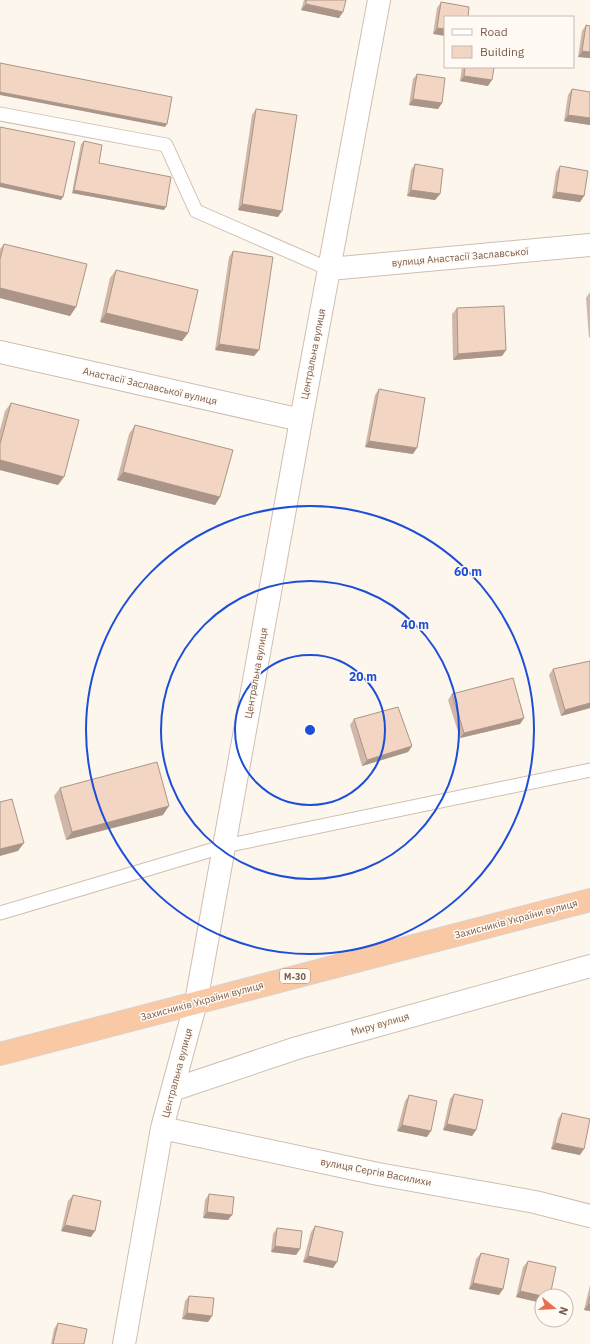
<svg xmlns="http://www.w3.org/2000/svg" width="590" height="1344" font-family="'IBM Plex Sans',sans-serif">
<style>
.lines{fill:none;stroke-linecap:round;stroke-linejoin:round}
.service-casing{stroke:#d1beb0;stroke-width:15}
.minor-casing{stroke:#d1beb0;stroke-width:24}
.trunk-casing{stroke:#dad1cd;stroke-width:24}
.service{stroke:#fff;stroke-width:13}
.minor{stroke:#fff;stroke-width:22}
.trunk{stroke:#f9c8a4;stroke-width:22}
.wall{fill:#d1b7a8}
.shaded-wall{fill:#aa9588}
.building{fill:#f3d5c3;stroke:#aa9588}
.ring{fill:none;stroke:#1d4ed8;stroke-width:2}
.labels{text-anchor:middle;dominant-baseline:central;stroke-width:3;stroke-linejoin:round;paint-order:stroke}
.shield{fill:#fffaf3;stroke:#a28b7f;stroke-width:1}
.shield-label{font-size:9px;font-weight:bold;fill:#7a5c4d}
.street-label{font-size:10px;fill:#7a5c4d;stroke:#fffaf3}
.centre{fill:#1d4ed8;stroke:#fffaf3;stroke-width:2}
.ring-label{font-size:12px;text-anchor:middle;font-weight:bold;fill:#1d4ed8;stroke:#fffaf3;stroke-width:3;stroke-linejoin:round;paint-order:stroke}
</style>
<rect width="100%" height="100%" fill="#fdf6ec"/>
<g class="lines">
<defs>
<path id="service" d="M0,114L166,145L196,211L329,269
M0,913L225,846L590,770"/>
<path id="minor" d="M329,269L590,245
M0,352L301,420
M172,1090L297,1048L590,966
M162,1128L378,1174L535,1202L590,1216
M124,1344L162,1128L196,1002L301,420L379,0"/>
<path id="trunk" d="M0,1054L590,900"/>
</defs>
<use href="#service" class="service-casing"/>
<use href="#minor" class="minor-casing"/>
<use href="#trunk" class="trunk-casing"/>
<use href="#service" class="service"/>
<use href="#minor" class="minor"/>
<use href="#trunk" class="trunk"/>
</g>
<path class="wall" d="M304,0H346L339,18L301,10Z
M441,2L469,7L433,34L437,8Z
M586,25L590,26V58L578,57L582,31Z
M462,67H494L488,86L460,81Z
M417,74L442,103L438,109L409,105L413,79Z
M572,89L590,92V125L564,121L568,95Z
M256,109L278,217L238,210L252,115Z
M84,141L99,163L164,210L72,193L81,144Z
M415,164L440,194L435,200L407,196L411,170Z
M560,166L584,196L580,202L552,198L556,172Z
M4,244L76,307L70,316L0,298V249Z
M233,251L259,350L254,356L215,350L229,257Z
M116,270L188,333L182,341L100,322L110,278Z
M590,292V337L589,338L586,298Z
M457,308L506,350L502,356L453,360L452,314Z
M379,389L413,454L365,447L375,395Z
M11,403L58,485L0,470V430L5,411Z
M135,425L220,497L215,505L117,480L129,434Z
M590,661V708L561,716L549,675L553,669Z
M452,694L524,718L520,724L460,738L448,700Z
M354,719L412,746L408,752L362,766L350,725Z
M60,788L163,815L66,840L54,796Z
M454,1094L476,1130L472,1136L443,1130L450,1099Z
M409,1095L427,1137L397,1131L405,1101Z
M562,1113L580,1155L551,1149L558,1119Z
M209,1194L232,1215L228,1220L203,1218L205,1200Z
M73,1195L91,1237L61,1231L68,1201Z
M315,1226L333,1268L303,1262L311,1232Z
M277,1228L300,1249L296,1255L271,1252L273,1234Z
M481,1253L503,1289L499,1295L469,1289L476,1259Z
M528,1261L542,1296V1303L516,1297L523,1267Z
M590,1285V1311L584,1310Z
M189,1296L212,1316L208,1322L182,1319L185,1301Z
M58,1323L84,1344H51L54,1329Z"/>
<path class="shaded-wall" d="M306,4L343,12L339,18L301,10Z
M437,28L445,29V36L433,34Z
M582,51L590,52V58L578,57Z
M464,76L492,80L488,86L460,81Z
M0,92L167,124L165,127L0,95Z
M413,99L442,103L438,109L409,105Z
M568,115L590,118V125L564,121Z
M0,183L63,197L61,200L0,187Z
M74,190L166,207L164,210L72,193Z
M411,190L440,194L435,200L407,196Z
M556,192L584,196L580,202L552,198Z
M242,204L282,211L278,217L238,210Z
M0,288L76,307L70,316L0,298Z
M106,313L188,333L182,341L100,322Z
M219,344L259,350L254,356L215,350Z
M506,350L502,356L453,360L458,354Z
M369,441L417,448L413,454L365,447Z
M0,460L64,477L58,485L0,470Z
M123,472L220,497L215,505L117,480Z
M590,703V708L561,716L565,710Z
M524,718L520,724L460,738L464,733Z
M412,746L408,752L362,766L367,760Z
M169,806L163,815L66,840L72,832Z
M24,843L18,851L0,856V849Z
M447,1124L476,1130L472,1136L443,1130Z
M402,1125L431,1131L427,1137L397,1131Z
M555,1143L584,1149L580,1155L551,1149Z
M207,1212L232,1215L228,1220L203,1218Z
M65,1225L95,1231L91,1237L61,1231Z
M275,1246L300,1249L296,1255L271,1252Z
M308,1256L337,1262L333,1268L303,1262Z
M473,1283L503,1289L499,1295L469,1289Z
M520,1291L542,1296V1303L516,1297Z
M588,1304H590V1311L584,1310Z
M187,1313L212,1316L208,1322L182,1319Z"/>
<path class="building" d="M306,0H346L343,12L306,4Z
M441,2L469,7L468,17H445V29L437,28Z
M586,25L590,26V52L582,51Z
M0,63L172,97L167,124L0,92Z
M465,67H494L492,80L464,76Z
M417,74L445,78L442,103L413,99Z
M572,89L590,92V118L568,115Z
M256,109L297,115L282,211L242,204Z
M0,127L75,142L63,197L0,183Z
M84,141L102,145L99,163L171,177L166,207L74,190Z
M415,164L443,169L440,194L411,190Z
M560,166L588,171L584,196L556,192Z
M4,244L87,264L76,307L0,288V259Z
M233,251L273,257L259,350L219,344Z
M116,270L198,290L188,333L106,313Z
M504,306L506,350L458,354L457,308Z
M379,389L425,398L417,448L369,441Z
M11,403L79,420L64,477L0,460V444Z
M135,425L233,450L220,497L123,472Z
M590,661V703L565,710L553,669Z
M513,678L524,718L464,733L452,694Z
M398,707L412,746L367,760L354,719Z
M157,762L169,806L72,832L60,788Z
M12,799L24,843L0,849V802Z
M454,1094L483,1100L476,1130L447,1124Z
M409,1095L437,1101L431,1131L402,1125Z
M562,1113L590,1119L584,1149L555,1143Z
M209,1194L234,1197L232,1215L207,1212Z
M73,1195L101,1201L95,1231L65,1225Z
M315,1226L343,1232L337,1262L308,1256Z
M277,1228L302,1231L300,1249L275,1246Z
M481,1253L509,1259L503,1289L473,1283Z
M528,1261L556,1267L550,1296H542L520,1291Z
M189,1296L214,1298L212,1316L187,1313Z
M590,1296V1304H588Z
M58,1323L87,1329L84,1344H53Z"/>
<g class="ring">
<circle cx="310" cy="730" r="75"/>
<circle cx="310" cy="730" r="149"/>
<circle cx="310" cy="730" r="224"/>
</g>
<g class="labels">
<rect class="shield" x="280" y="969" width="30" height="14" rx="3"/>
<g class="shield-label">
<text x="295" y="976">М-30</text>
</g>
<g class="street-label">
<text transform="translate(460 257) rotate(-5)">вулиця Анастасії Заславської</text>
<text transform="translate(313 354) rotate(-79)">Центральна вулиця</text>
<text transform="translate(150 386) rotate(13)">Анастасії Заславської вулиця</text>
<text transform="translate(256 673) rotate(-80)">Центральна вулиця</text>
<text transform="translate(516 919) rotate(-15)">Захисників України вулиця</text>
<text transform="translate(202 1001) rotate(-15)">Захисників України вулиця</text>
<text transform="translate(380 1024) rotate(-16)">Миру вулиця</text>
<text transform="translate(177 1073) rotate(-75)">Центральна вулиця</text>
<text transform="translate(376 1172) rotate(11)">вулиця Сергія Василихи</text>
</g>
</g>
<circle cx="310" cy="730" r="6" class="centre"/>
<g class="ring-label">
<text x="468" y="576">60 m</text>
<text x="415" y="629">40 m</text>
<text x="363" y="681">20 m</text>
</g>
<rect x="444" y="16" width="130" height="52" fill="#fffaf3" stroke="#cabbb1"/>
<rect x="452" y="29" width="20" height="6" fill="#ffffff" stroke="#cabbb1"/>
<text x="480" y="36" font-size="12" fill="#7a5c4d">Road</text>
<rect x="452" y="46" width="20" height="12" fill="#f3d5c3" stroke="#cabbb1"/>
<text x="480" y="56" font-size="12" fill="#7a5c4d">Building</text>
<g transform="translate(554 1308) rotate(108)"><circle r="19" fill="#fffaf3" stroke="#cabbb1"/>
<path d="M0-3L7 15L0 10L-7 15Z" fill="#e76f51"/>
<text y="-6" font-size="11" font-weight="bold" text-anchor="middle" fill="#7a5c4d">N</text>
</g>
</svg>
